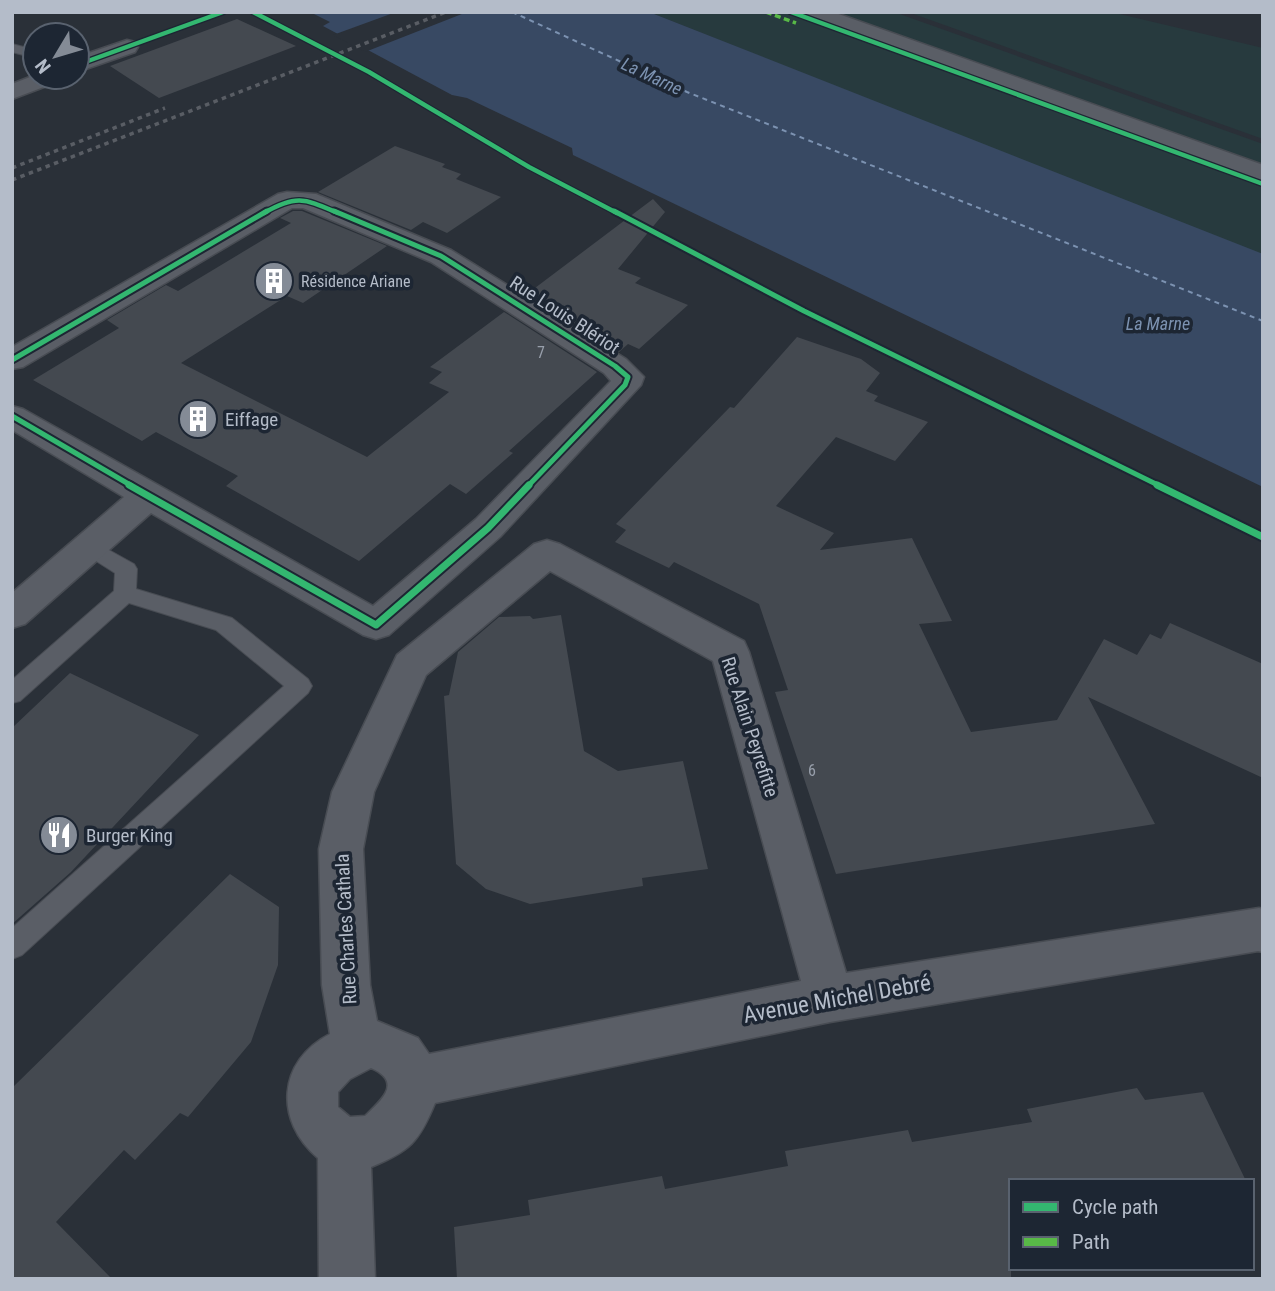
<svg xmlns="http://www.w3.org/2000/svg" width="1275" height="1291" font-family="'Roboto Condensed',sans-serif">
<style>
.green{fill:#273a3e}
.water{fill:#384963}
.pier{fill:#2a3038}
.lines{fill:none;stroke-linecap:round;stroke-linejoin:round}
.ferry{stroke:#7c92b1;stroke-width:2;stroke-dasharray:5 4.5;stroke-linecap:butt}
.building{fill:#444950}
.service-casing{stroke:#484c53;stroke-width:2}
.minor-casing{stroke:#484c53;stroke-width:3}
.service{fill:#5a5e66;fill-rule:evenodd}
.minor{fill:#5a5e66;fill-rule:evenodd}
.rail{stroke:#595d64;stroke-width:3.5;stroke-dasharray:4.5 4.5;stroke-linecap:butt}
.quiet{stroke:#58b947;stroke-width:3.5;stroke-dasharray:6 3.5;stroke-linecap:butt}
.cycleway-far2-casing{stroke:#1d2633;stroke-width:7}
.cycleway-far1-casing{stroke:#1d2633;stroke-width:9}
.cycleway-casing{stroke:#1d2633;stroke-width:11}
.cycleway-far2{stroke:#33b770;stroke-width:4.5}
.cycleway-far1{stroke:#33b770;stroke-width:5}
.cycleway{stroke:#33b770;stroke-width:7}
.labels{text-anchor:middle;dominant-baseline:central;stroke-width:7;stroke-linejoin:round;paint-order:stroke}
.far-poi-label{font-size:16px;fill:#b4bcc9;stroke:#1d2633;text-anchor:start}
.number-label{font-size:16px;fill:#989fab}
.far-water-label{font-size:18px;font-style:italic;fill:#7c92b1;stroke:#1d2633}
.street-label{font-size:19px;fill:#b4bcc9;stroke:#1d2633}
.poi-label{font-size:19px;fill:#b4bcc9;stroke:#1d2633;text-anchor:start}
.near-street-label{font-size:23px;fill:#b4bcc9;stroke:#1d2633}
</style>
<rect width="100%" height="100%" fill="#2a3038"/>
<path class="green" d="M649,12H894L1263,144V256Z
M908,12H1111L1263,48V139Z"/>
<path class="water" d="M310,12H649L1263,254V487L573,155L572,148L467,98L452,95L323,26L330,22Z"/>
<path class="pier" d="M396,12H467L365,52L333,35Z"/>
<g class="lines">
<path class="ferry" d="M512,12L687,92L1263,321"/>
</g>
<path class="building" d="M237,19L296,46L159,98L110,66Z
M395,146L445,164L442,167L461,174L456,179L501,197L447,233L423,222L411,230L318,192Z
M653,199L665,212L618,269L641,278L635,283L688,305L639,349L628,344L619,352L527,294Z
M293,211H302L387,246L303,303L287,296L181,363L367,457L449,392L429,383L442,372L430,367L504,312L597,372L509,451L513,453L466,494L450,484L359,561L226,486L238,476L156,432L142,441L33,380L119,328L107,320L166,285L178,291L291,223L280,218Z
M797,337L861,359L880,373L866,391L878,396L874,401L928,422L895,461L836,437L776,506L834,533L820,550L912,538L952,621L919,624L971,732L1057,720L1104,639L1137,655L1150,634L1161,639L1170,623L1263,664V778L1088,697L1155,824L836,874L775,692L788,690L759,604L674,562L669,568L615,542L626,530L616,524L730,407L734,408Z
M561,615L584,751L618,771L683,761L708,869L642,878L643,886L530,904L486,889L456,864L444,696L449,695L458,652L499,617L530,616L533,619Z
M70,673L199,735L71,872L12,924V728Z
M230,874L279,907L278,965L251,1042L188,1117L180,1113L135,1160L124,1150L56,1222L112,1279H12V1088Z
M1137,1088L1145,1100L1203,1092L1246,1181H1011V1279H457L454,1227L530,1215L528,1200L662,1176L665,1189L788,1166L785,1151L908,1130L912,1142L1032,1122L1027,1109Z"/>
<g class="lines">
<defs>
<path id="service" d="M12,44L35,50V58L12,52Z
M89,539L134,564L137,569L136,589L232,618L308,679L312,686L308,693L22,955L12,959V928L284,686L216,630L129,603L20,701L12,703V680L114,591L115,573L82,552L78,547L82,542Z"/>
<path id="minor" d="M802,12H833L1263,165V182L805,16Z
M127,40L135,42L138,47L135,52L77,72V57Z
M35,75V77H60L57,82L12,99V84Z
M287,192L316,194L451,250L626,359L644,377L641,385L500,537L389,635L376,639L363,635L151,513L25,624L12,628V593L124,497L12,430V406L23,409L373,606L476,519L611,381L604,373L431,262L303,208H292L23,367L12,369V347L278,194Z
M547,540L560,544L744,641L749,652L846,973L1259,908L1263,909V952L1258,951L830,1022L435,1103C419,1142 410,1151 371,1167L375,1279H319L318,1158C274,1121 277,1061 330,1034L322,985L319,849L332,792L397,655L534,544ZM550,571L713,661L801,981L429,1054L418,1038L377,1021L370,985L363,849L374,792L426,675ZM371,1068C403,1082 382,1100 365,1116L350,1117L338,1107V1092L350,1079Z"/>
</defs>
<use href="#service" class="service-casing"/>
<use href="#minor" class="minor-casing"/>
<use href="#service" class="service"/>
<use href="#minor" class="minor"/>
<path class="rail" d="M12,168L165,108
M12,180L446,12"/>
<path class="quiet" d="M766,12L796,23"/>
<defs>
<path id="cycleway-far2" d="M253,12L369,72L529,167L617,213
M791,12L1263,184
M77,65L223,12
M264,213C297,194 305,199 338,213"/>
<path id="cycleway-far1" d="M334,211L441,256L615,366L628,377L625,385L528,486
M614,211L804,311L1160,486
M12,360L267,211
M12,416L132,486"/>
<path id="cycleway" d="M129,485L376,625L488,528L529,485
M1157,485L1263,537"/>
</defs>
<use href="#cycleway-far2" class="cycleway-far2-casing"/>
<use href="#cycleway-far1" class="cycleway-far1-casing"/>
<use href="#cycleway" class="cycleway-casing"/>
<use href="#cycleway-far2" class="cycleway-far2"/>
<use href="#cycleway-far1" class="cycleway-far1"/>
<use href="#cycleway" class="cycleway"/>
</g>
<defs>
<symbol id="building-disc" viewBox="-11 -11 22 22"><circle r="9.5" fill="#848b96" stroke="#1d2633"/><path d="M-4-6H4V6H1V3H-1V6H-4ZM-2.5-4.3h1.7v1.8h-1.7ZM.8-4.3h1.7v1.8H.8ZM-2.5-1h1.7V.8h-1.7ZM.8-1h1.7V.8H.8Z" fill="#fff"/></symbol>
<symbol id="restaurant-disc" viewBox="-11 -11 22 22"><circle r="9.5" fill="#848b96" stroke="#1d2633"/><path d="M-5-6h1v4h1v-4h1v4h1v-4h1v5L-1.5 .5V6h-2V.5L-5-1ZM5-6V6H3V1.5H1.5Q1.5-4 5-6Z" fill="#fff"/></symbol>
</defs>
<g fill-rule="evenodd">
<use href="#building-disc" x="252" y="259" width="44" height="44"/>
<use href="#building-disc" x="176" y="397" width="44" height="44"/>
<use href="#restaurant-disc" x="37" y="813" width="44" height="44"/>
</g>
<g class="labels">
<g class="far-poi-label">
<text x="301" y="281">Résidence Ariane</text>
</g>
<g class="number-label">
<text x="541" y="352">7</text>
<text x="812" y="770">6</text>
</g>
<g class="far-water-label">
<text transform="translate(652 76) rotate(25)">La Marne</text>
<text x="1158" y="323">La Marne</text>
</g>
<g class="street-label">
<text transform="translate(565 315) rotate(33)">Rue Louis Blériot</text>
<text transform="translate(750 727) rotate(72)">Rue Alain Peyrefitte</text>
<text transform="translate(346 929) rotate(-93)">Rue Charles Cathala</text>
</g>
<g class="poi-label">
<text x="225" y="419">Eiffage</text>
<text x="86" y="835">Burger King</text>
</g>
<g class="near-street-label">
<text transform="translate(837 999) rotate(-10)">Avenue Michel Debré</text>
</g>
</g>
<rect width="1275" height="1291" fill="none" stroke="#b4bcc9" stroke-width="28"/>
<rect x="1009" y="1179" width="245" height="91" fill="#1d2633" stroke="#59626f" stroke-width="2"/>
<rect x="1023" y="1202" width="35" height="10" fill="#33b770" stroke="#59626f" stroke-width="2"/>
<text x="1072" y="1214" font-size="21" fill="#b4bcc9">Cycle path</text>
<rect x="1023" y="1237" width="35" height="10" fill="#58b947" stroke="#59626f" stroke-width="2"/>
<text x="1072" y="1249" font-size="21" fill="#b4bcc9">Path</text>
<g transform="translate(56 56) rotate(232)"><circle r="33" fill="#1d2633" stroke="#59626f" stroke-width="2"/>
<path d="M0-5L12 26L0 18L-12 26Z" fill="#848b96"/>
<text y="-10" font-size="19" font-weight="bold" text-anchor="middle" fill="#b4bcc9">N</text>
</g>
</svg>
